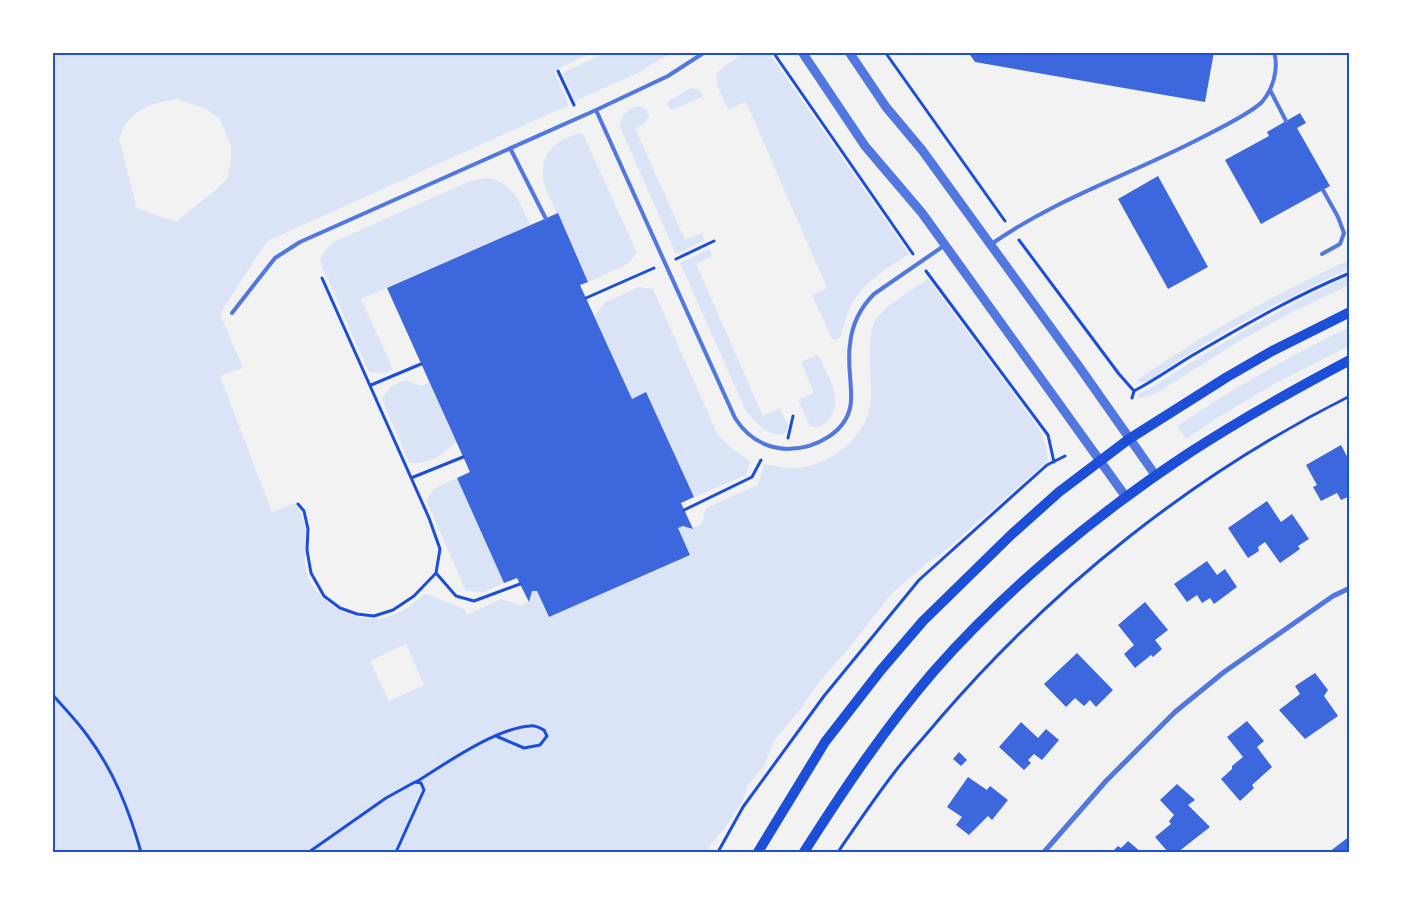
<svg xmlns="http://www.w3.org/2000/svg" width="1402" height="905" font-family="Raleway,sans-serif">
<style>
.green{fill:#dbe4f7;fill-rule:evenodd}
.building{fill:#3d67dc}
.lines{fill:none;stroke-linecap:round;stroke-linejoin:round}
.path{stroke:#1d4ed8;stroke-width:3}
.service{stroke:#5277de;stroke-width:4}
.minor{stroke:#5277de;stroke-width:5}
.tertiary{stroke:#5277de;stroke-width:9}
.secondary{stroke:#1d4ed8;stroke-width:10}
.neatline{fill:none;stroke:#1d4ed8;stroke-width:2}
</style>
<rect width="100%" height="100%" fill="#f2f2f2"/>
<path class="green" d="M53,53H590L554,71L569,105L274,238L267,241L262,248L220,314L243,368L220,376L272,512L295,503C300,512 305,521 306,531C306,547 302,561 308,576C320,606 355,624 387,617C402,613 414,604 425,593L464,609L467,615L501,599L521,605L529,602L532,591H537L549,617L690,555L678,528C687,525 691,529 701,525L706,508L758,485L764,464C776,466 787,469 799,468C830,464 864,439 870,406C874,383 865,348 873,326C881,306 911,291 928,279L1038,427C1044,438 1047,447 1048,461L940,555L931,560L891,594L850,647L819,682L802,707L774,741L764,766L748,785L743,800L725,828L711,844L707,852H53ZM177,99L206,109L219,118L231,145V163L227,178L218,188L176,222L137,208L119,139C127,111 150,103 177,99ZM406,644L424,685L389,701L370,661Z
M604,53V52L670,53L640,72L575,101L563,73Z
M744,53H769L909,254C889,267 865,281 853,302C847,312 844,325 841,336L837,340L832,339L812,295L827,288L746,102L728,109C710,71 711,75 744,53Z
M692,88L700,90L703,96L673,110L669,108L667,104L669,101L687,90Z
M638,106L647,110L649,116L645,123L635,128L685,240L702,233L705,240L676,254L620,127C621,116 627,109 638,106Z
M580,133L583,134L637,253L628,264L588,282L544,185C539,155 552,141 580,133Z
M486,178C514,182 519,202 530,225L361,299L393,369L386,373L369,372L320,262C322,252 330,244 338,240L470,181Z
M709,249L712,256L696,264L763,416L779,408L788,425L786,432L783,434C766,436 755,422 746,411L680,263Z
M1349,260V269C1280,301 1211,336 1149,381L1142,382L1136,381C1203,334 1275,294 1349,260Z
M1349,276V285L1291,313L1241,340L1157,393L1139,398L1138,395L1141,392L1149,389C1214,347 1280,308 1349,276Z
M639,287L653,289L717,433L731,448L750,461L746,475L694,497L646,393L632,399L595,316L604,303Z
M1349,327V346L1274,384L1219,417L1186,439L1177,426C1232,389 1290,356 1349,327Z
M817,355L821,360C830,381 845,401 827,421C822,426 818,429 810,426L798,400L814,393L801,362Z
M405,380L422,386L429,382L456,442C444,455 427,465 409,463L382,399L390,387Z
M457,478L504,583L484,592L466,591L426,500L435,488Z"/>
<path class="building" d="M968,52H1214L1205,102L975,62Z
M1300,113L1306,123L1297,128L1330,186L1261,224L1225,160L1269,136L1267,132Z
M1158,176L1208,267L1168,289L1118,199Z
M558,213L588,282L580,285L632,399L646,392L694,497L681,503L693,529L683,526L678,528L690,555L549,617L537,591H532L529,602L517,578L504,583L457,478L470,472L387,288Z
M1341,445L1350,462V496L1341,500L1337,493L1321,501L1313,487L1317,485L1306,465Z
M1267,501L1281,522L1292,514L1309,539L1298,546L1300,549L1280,563L1265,542L1258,547L1259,551L1248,558L1228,528Z
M1207,561L1217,575L1225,569L1237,587L1214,604L1210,598L1202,603L1197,595L1187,602L1174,584Z
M1145,602L1168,630L1155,640L1162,649L1153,657L1151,655L1135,668L1124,654L1134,645L1118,625Z
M1077,653L1113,690L1096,707L1090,700L1084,706L1075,698L1066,707L1044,684Z
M1315,673L1328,690L1324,696L1338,716L1305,739L1279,710L1300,694L1295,686Z
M1247,721L1264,741L1257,747L1272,767L1252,785L1254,788L1240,801L1221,779L1232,769V766L1243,757L1227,737Z
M1021,722L1038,738L1046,729L1059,740L1042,760L1034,754L1028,760L1031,763L1024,770L999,747Z
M959,752L967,760L961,766L953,759Z
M968,777L987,790L990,786L1008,800L992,820L988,816L969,835L956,825L962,817L947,807Z
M1177,784L1195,800L1188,805L1210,827L1178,852H1168L1155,837L1171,824L1169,821L1174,815L1160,800Z
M1350,836V852H1329Z
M1128,841L1141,852H1112L1118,846L1121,848Z"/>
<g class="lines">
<path class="path" d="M773,52L913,254
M885,52L1005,221
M558,71L574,105
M1019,240L1119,374L1134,391
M676,259L714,241
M926,271L1048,435L1054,462
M586,298L654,268
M371,385L421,364
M1132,398L1134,391C1155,380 1173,367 1193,355C1243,326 1296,295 1350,273
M788,438L793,416
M411,478L463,457
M298,504L304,511L308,529L307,550L311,573L324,596L340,608L357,614L374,616L393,610L414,596L436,573L440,549L429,518L322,278
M684,510L752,477L761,460
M436,573L456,596L474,601L520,584
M52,597V599
M52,694C64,708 77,721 87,735C114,771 129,810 141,852
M416,782C445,764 496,728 530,726C535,725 540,728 544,730L547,736L540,745L524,748L496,736
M309,852L386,798L415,782L421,783L424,790L396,852
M718,852L743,807L824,696L919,580L1047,465L1065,456
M838,852C857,824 876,796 897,769C911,751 927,734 941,717C1055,585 1194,474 1350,396"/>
<path class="service" d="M1270,90L1286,121
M596,110L735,418C747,437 764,448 787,449C815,449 849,432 851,401C852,382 847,363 850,344C852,324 861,307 874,294L945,245
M510,148L546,219
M990,245C1052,201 1126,176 1193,142C1210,133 1249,115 1262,102C1273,89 1279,69 1274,52
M1322,254L1340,244L1344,233L1338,217L1323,190
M232,313L275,258L300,242L596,110L668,76L705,52"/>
<path class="minor" d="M1044,852L1106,781L1175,712L1224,672L1333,596L1350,588"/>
<path class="tertiary" d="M802,52L865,146L922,213L1126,497
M849,52L886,107L922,150L1080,368L1156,476"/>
<path class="secondary" d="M758,852L825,742L881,670L923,621L1012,534L1059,492L1129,439L1227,377L1272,351L1350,312
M804,852C844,789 885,728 934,671C1006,589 1098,513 1189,453C1241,419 1295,389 1350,360"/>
</g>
<rect width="1402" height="905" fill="none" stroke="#ffffff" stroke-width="108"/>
<rect x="54" y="54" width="1294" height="797" class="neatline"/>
</svg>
